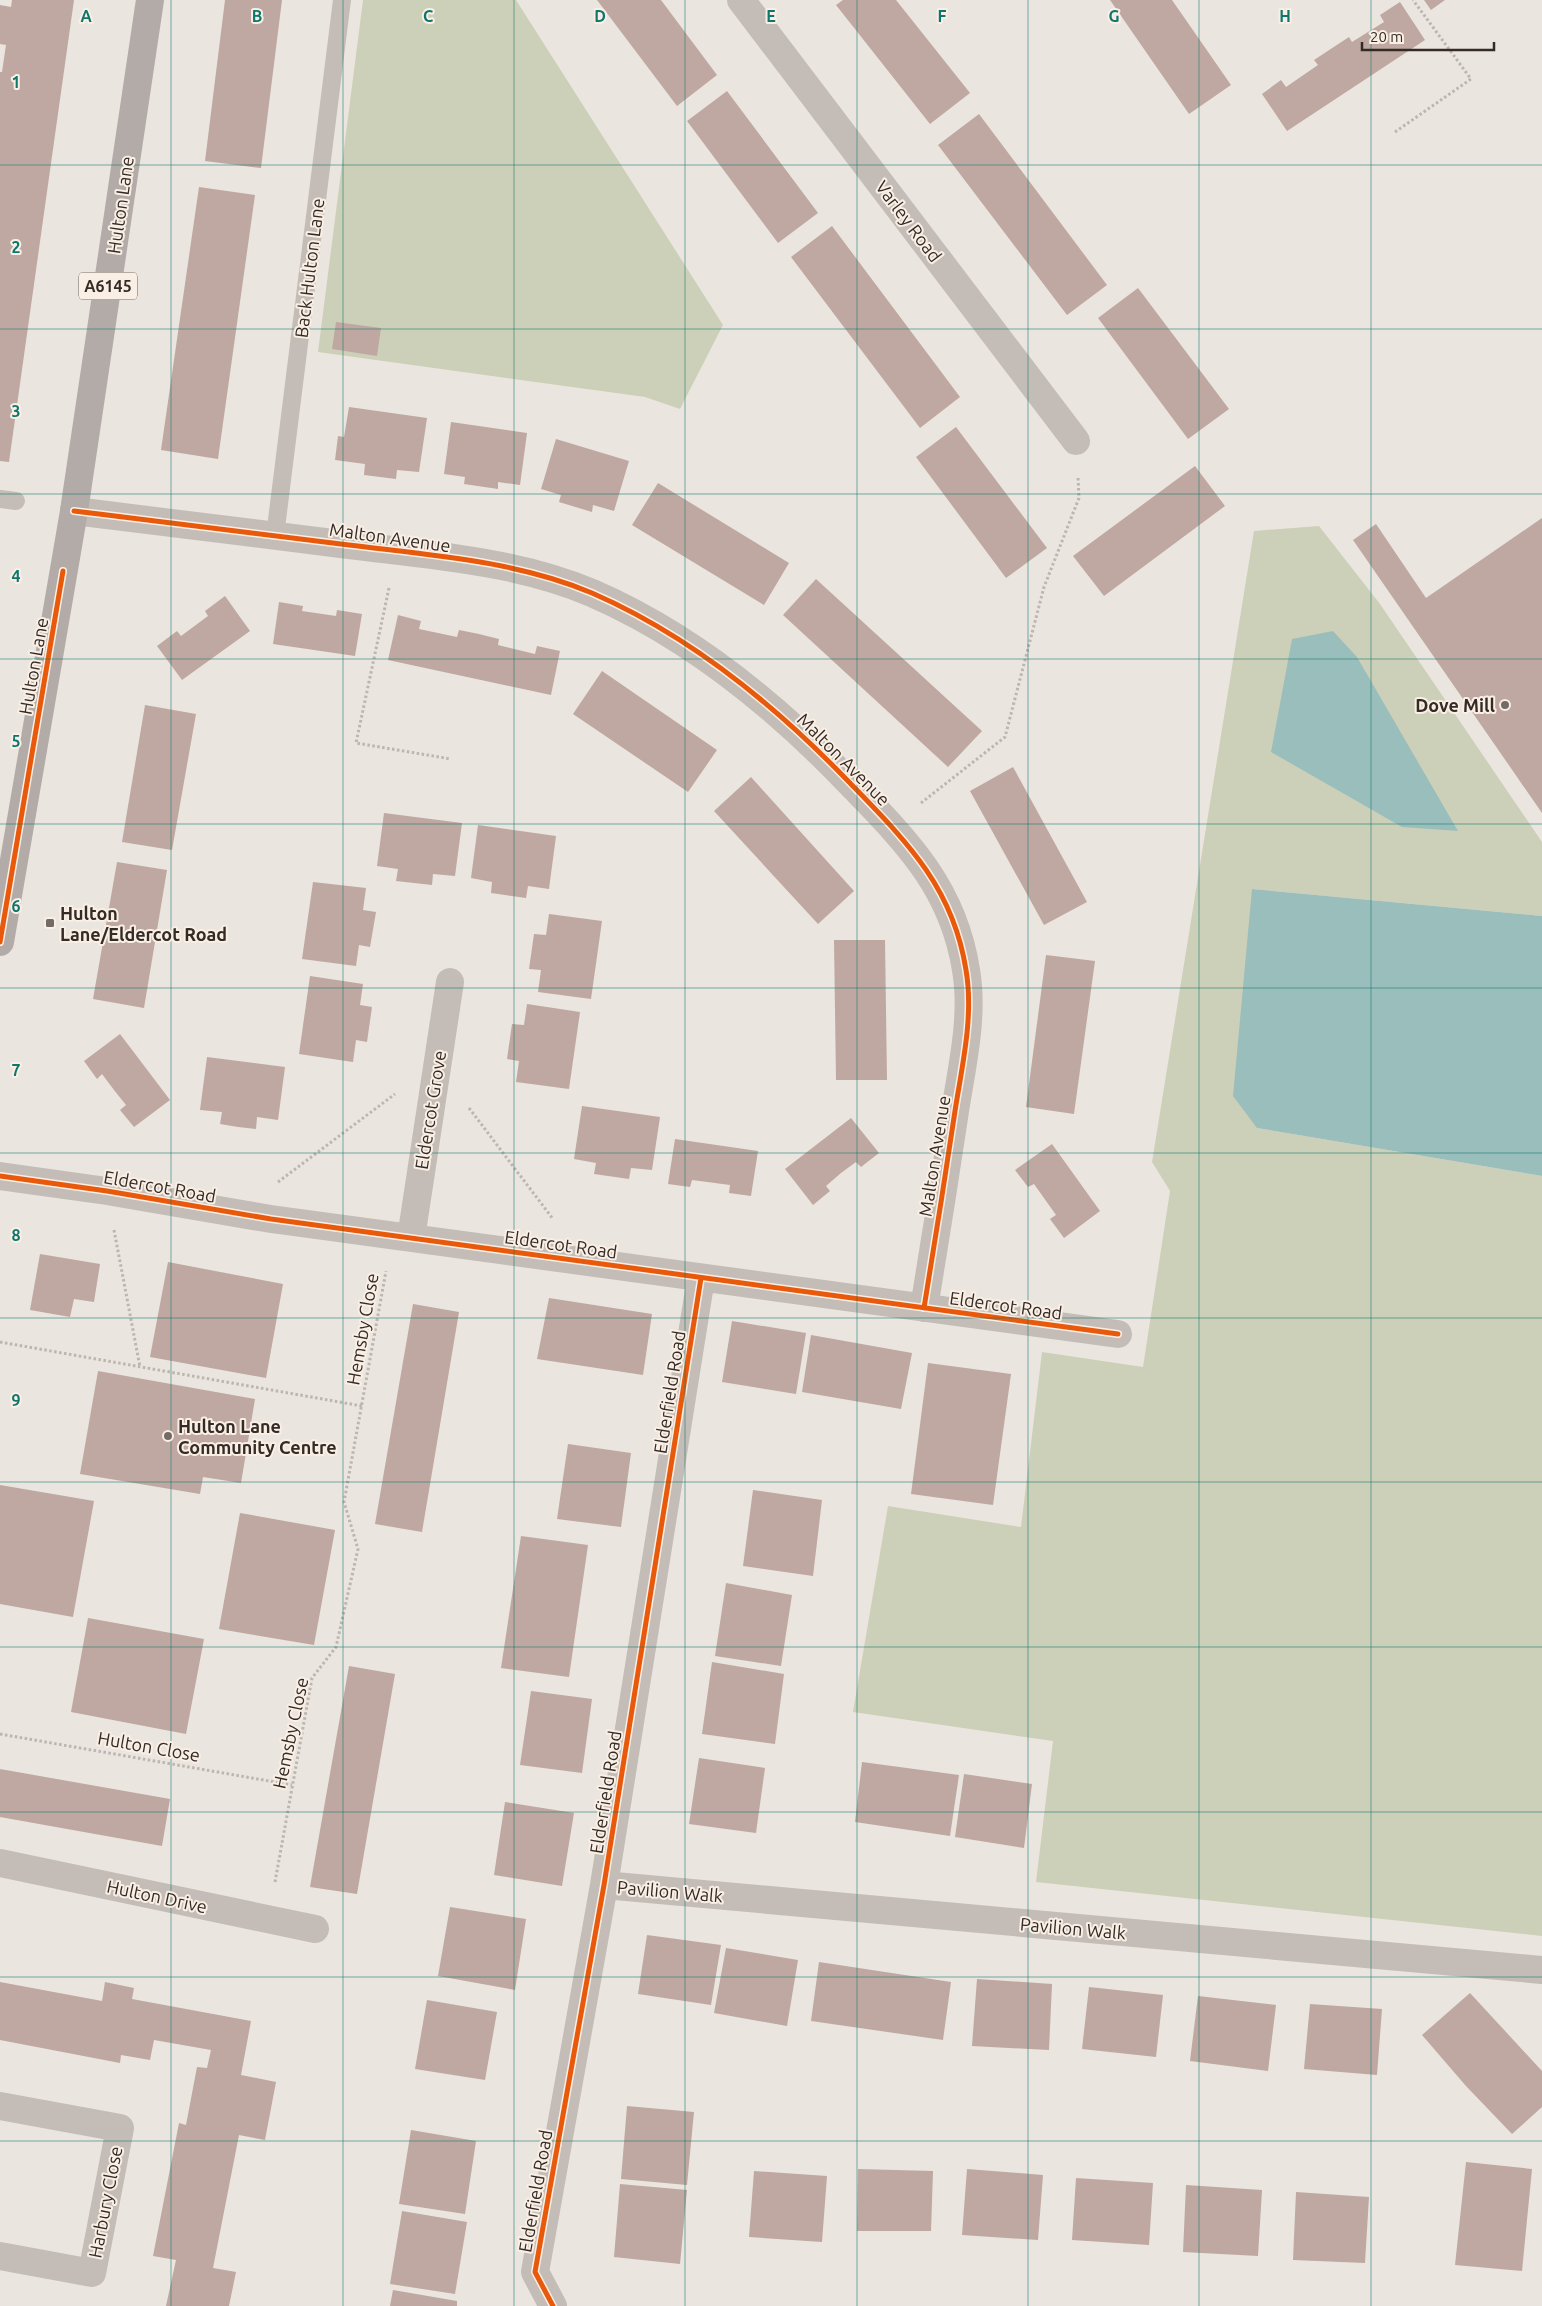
<svg xmlns="http://www.w3.org/2000/svg" width="1542" height="2306" font-family="Ubuntu,sans-serif">
<style>
.green{fill:#cdd0b8}
.water{fill:#9abebc}
.building{fill:#bea8a1}
.lines{fill:none;stroke-linecap:round;stroke-linejoin:round}
.path{stroke:#bcb5b0;stroke-width:3;stroke-dasharray:2.5 2.5;stroke-linecap:butt}
.lane{stroke:#c4bdb7;stroke-width:18}
.street{stroke:#c4bdb7;stroke-width:28}
.primary{stroke:#b2aba7;stroke-width:28}
.cycleway-casing{stroke:#f9efe5;stroke-width:8}
.cycleway{stroke:#e8590c;stroke-width:5}
.grid{fill:none;stroke:#0f766e;stroke-width:1;stroke-opacity:0.55}
.poi-dot{fill:#746b67;stroke:#f9efe5;stroke-width:2}
.labels{text-anchor:middle;dominant-baseline:central;stroke-width:4;stroke-linejoin:round;paint-order:stroke}
.shield{fill:#f9efe5;stroke:#6f655f;stroke-width:1}
.shield-label{font-size:16px;font-weight:bold;fill:#342a26}
.street-label{font-size:18px;fill:#342a26;stroke:#f9efe5}
.poi-label{font-size:18px;font-weight:bold;fill:#342a26;stroke:#f9efe5;text-anchor:start}
.grid-label{font-size:16px;text-anchor:middle;font-weight:bold;fill:#0f766e;stroke:#f9efe5;stroke-width:4;stroke-linejoin:round;paint-order:stroke}
</style>
<rect width="100%" height="100%" fill="#ebe5df"/>
<path class="green" d="M363,0H516L723,325L680,409L645,397L318,352Z
M1319,526L1380,604L1542,842V916L1252,889L1257,1128L1542,1176V1936L1036,1882L1053,1741L853,1712L888,1506L1021,1527L1042,1352L1143,1367L1170,1191L1152,1162L1254,531Z"/>
<path class="water" d="M1333,631L1357,657L1458,831L1402,827L1271,752L1292,639Z
M1252,889L1542,916V1176L1257,1128L1233,1096Z"/>
<path class="building" d="M12,0H74L9,462L0,461V72H2L6,45L0,44V5L11,7Z
M225,0H282L261,168L205,161Z
M597,0H661L717,75L677,106Z
M843,0H896L970,93L930,124L836,5Z
M1110,0H1172L1231,85L1189,114Z
M1424,0H1445L1431,10Z
M1400,2L1425,40L1287,131L1262,94L1281,80L1286,87L1318,65L1314,60L1349,37L1352,42L1384,22L1380,15Z
M727,91L818,213L778,243L687,121Z
M979,114L1107,285L1067,315L938,145Z
M199,187L255,195L218,459L161,450Z
M832,226L960,397L920,428L791,257Z
M1138,288L1229,409L1188,439L1098,318Z
M336,322L381,328L377,356L332,349Z
M349,407L427,418L419,472L397,470L396,479L364,475L365,464L335,460L338,436L344,437Z
M451,422L527,433L520,485L498,482V489L464,484L465,477L444,474Z
M956,427L1047,548L1006,578L916,457Z
M556,439L629,461L614,511L593,505L592,512L559,502L561,495L541,489Z
M1195,466L1225,506L1104,596L1073,556Z
M658,483L789,563L764,605L632,525Z
M1542,518V813L1353,540L1376,524L1426,598Z
M816,579L982,731L948,767L783,615Z
M225,596L250,631L182,680L157,646L177,631L181,636L208,616L205,611Z
M279,602L303,606L302,611L336,616L337,610L362,614L355,656L273,644Z
M398,615L421,621L419,629L457,637L459,630L479,634L499,639L498,645L535,654L537,646L560,651L551,695L388,660Z
M602,671L717,750L688,792L573,714Z
M145,705L196,714L172,850L122,842Z
M1013,767L1087,902L1044,925L970,791Z
M751,777L854,891L818,924L714,811Z
M384,813L462,823L455,876L433,874L432,885L396,881L398,869L377,866Z
M478,825L556,836L549,889L528,886L526,898L491,893L492,882L471,878Z
M117,862L167,870L144,1008L93,999Z
M313,882L366,888L363,910L376,912L370,947L359,945L356,966L302,959Z
M549,914L602,921L591,999L538,992L541,970L529,969L534,934L546,935Z
M834,940H885L887,1080H836Z
M1046,955L1095,961L1074,1114L1026,1107Z
M310,976L363,984L360,1005L372,1007L367,1042L356,1040L353,1062L299,1054Z
M527,1004L580,1012L569,1089L516,1082L519,1061L507,1059L512,1024L524,1025Z
M120,1034L170,1100L134,1127L120,1110L126,1105L114,1090L102,1074L97,1079L84,1061Z
M207,1057L285,1067L278,1120L257,1117L256,1129L238,1127L220,1124L222,1112L200,1110Z
M582,1106L660,1117L652,1170L631,1168L629,1179L594,1174L596,1163L574,1159Z
M851,1118L879,1153L861,1167L856,1162L841,1173L826,1186L830,1191L813,1205L785,1169Z
M675,1139L758,1151L751,1196L729,1193L730,1185L692,1180L690,1187L668,1184Z
M1052,1144L1100,1211L1064,1238L1050,1219L1056,1215L1034,1184L1028,1187L1015,1170Z
M40,1254L100,1264L94,1302L74,1299L70,1317L30,1310Z
M168,1262L283,1284L266,1378L150,1357Z
M549,1298L652,1314L643,1375L537,1359Z
M413,1304L459,1312L422,1532L375,1524Z
M732,1321L806,1333L796,1394L722,1382Z
M811,1335L912,1353L901,1409L802,1392Z
M928,1363L1011,1374L993,1505L911,1494Z
M98,1371L255,1399L241,1483L203,1477L200,1494L80,1474Z
M568,1444L631,1453L621,1527L557,1519Z
M0,1485L94,1501L73,1617L0,1604Z
M753,1490L822,1500L813,1576L743,1566Z
M240,1513L335,1530L314,1645L219,1629Z
M521,1536L588,1545L569,1677L501,1668Z
M726,1583L792,1595L781,1666L715,1656Z
M88,1618L204,1639L186,1734L71,1712Z
M712,1662L784,1674L775,1744L702,1734Z
M349,1666L395,1674L357,1894L310,1887Z
M531,1691L592,1699L582,1773L520,1765Z
M699,1758L765,1768L756,1833L689,1824Z
M862,1762L959,1775L950,1836L855,1822Z
M0,1769L170,1799L162,1846L0,1817Z
M964,1774L1032,1784L1024,1848L955,1837Z
M505,1802L574,1813L562,1886L494,1875Z
M450,1907L526,1919L515,1990L438,1976Z
M647,1935L721,1945L711,2005L638,1994Z
M726,1948L798,1960L787,2026L714,2013Z
M819,1962L951,1982L943,2040L811,2021Z
M977,1979L1052,1984L1049,2050L972,2046Z
M0,1982L102,2001L105,1982L134,1988L132,1999L251,2021L241,2075L276,2082L265,2140L239,2135L213,2268L236,2272L229,2306H166L176,2260L153,2256L179,2123L186,2125L197,2067L207,2068L211,2050L154,2040L150,2060L121,2055L120,2063L0,2040Z
M1089,1987L1163,1995L1156,2057L1082,2049Z
M1470,1993L1542,2071V2107L1512,2134L1466,2086L1422,2035Z
M1198,1996L1276,2005L1268,2071L1190,2061Z
M427,2000L497,2012L485,2080L415,2069Z
M1310,2004L1382,2009L1377,2075L1304,2069Z
M627,2106L694,2112L687,2185L621,2179Z
M411,2130L476,2141L465,2214L399,2204Z
M1466,2162L1532,2169L1522,2271L1455,2265Z
M858,2169L933,2171L931,2231H857Z
M967,2169L1043,2175L1038,2240L962,2235Z
M754,2171L827,2176L822,2242L749,2237Z
M1076,2178L1153,2183L1149,2245L1072,2240Z
M620,2184L687,2190L680,2264L614,2257Z
M1186,2185L1262,2190L1258,2256L1183,2252Z
M1296,2192L1369,2197L1365,2263L1293,2260Z
M402,2211L467,2222L455,2294L390,2284Z
M393,2290L457,2301V2306H390Z"/>
<g class="lines">
<path class="path" d="M1395,132L1471,79L1413,0
M389,588L356,743L451,759
M921,803L1005,737L1044,587L1079,498L1078,477
M469,1108L553,1219
M278,1182L395,1094
M114,1230L140,1367
M0,1342L362,1406
M0,1734L292,1785
M275,1882L312,1678L336,1647L358,1549L344,1502L386,1271"/>
<path class="lane" d="M0,499L16,501
M275,536L342,0"/>
<path class="street" d="M741,0L1076,441
M74,511C166,522 258,534 349,545C430,555 517,561 592,593C691,636 775,705 848,781C905,840 953,886 966,970C974,1016 962,1066 955,1111C945,1177 935,1242 924,1308
M0,1176L107,1191L271,1219L1118,1334
M411,1238L450,982
M0,1863L315,1929
M604,1885L1542,1970
M0,2106L120,2128L92,2273L0,2256
M553,2306L535,2272L604,1885L701,1278"/>
<path class="primary" d="M0,942L74,511L150,0"/>
<defs>
<path id="cycleway" d="M74,511C166,522 258,534 349,545C430,555 517,561 592,593C691,636 775,705 848,781C905,840 953,886 966,970C974,1016 962,1066 955,1111C945,1177 935,1242 924,1308
M0,942L63,571
M0,1176L107,1191L271,1219L1118,1334
M553,2306L535,2272L604,1885L701,1278"/>
</defs>
<use href="#cycleway" class="cycleway-casing"/>
<use href="#cycleway" class="cycleway"/>
</g>
<path class="grid" d="M171,0V2306M343,0V2306M514,0V2306M685,0V2306M857,0V2306M1028,0V2306M1199,0V2306M1371,0V2306M0,165H1542M0,329H1542M0,494H1542M0,659H1542M0,824H1542M0,988H1542M0,1153H1542M0,1318H1542M0,1482H1542M0,1647H1542M0,1812H1542M0,1977H1542M0,2141H1542"/>
<g class="poi-dot">
<circle cx="1505" cy="705" r="5"/>
<rect x="45" y="918" width="10" height="10" rx="2.5"/>
<circle cx="168" cy="1436" r="5"/>
</g>
<g class="labels">
<rect class="shield" x="79" y="272.5" width="58" height="27" rx="4"/>
<g class="shield-label">
<text x="108" y="286">A6145</text>
</g>
<g class="street-label">
<text transform="translate(120 205) rotate(-82)">Hulton Lane</text>
<text transform="translate(909 221) rotate(53)">Varley Road</text>
<text transform="translate(309 268) rotate(-83)">Back Hulton Lane</text>
<text transform="translate(390 537) rotate(8)">Malton Avenue</text>
<text transform="translate(33 666) rotate(-80)">Hulton Lane</text>
<text transform="translate(844 759) rotate(45)">Malton Avenue</text>
<text transform="translate(430 1110) rotate(-81)">Eldercot Grove</text>
<text transform="translate(934 1156) rotate(-81)">Malton Avenue</text>
<text transform="translate(160 1186) rotate(10)">Eldercot Road</text>
<text transform="translate(561 1244) rotate(8)">Eldercot Road</text>
<text transform="translate(1006 1305) rotate(8)">Eldercot Road</text>
<text transform="translate(362 1329) rotate(-80)">Hemsby Close</text>
<text transform="translate(669 1392) rotate(-81)">Elderfield Road</text>
<text transform="translate(290 1733) rotate(-78)">Hemsby Close</text>
<text transform="translate(149 1746) rotate(10)">Hulton Close</text>
<text transform="translate(605 1792) rotate(-81)">Elderfield Road</text>
<text transform="translate(670 1891) rotate(5)">Pavilion Walk</text>
<text transform="translate(157 1896) rotate(12)">Hulton Drive</text>
<text transform="translate(1073 1928) rotate(5)">Pavilion Walk</text>
<text transform="translate(535 2191) rotate(-80)">Elderfield Road</text>
<text transform="translate(105 2202) rotate(-79)">Harbury Close</text>
</g>
<g class="poi-label">
<text x="1495" y="705" text-anchor="end">Dove Mill</text>
<text x="60" y="913">Hulton<tspan x="60" dy="21">Lane/Eldercot Road</tspan></text>
<text x="178" y="1426">Hulton Lane<tspan x="178" dy="21">Community Centre</tspan></text>
</g>
</g>
<g class="grid-label">
<text x="86" y="22">A</text>
<text x="257" y="22">B</text>
<text x="428" y="22">C</text>
<text x="600" y="22">D</text>
<text x="771" y="22">E</text>
<text x="942" y="22">F</text>
<text x="1114" y="22">G</text>
<text x="1285" y="22">H</text>
<text x="16" y="88">1</text>
<text x="16" y="253">2</text>
<text x="16" y="417">3</text>
<text x="16" y="582">4</text>
<text x="16" y="747">5</text>
<text x="16" y="912">6</text>
<text x="16" y="1076">7</text>
<text x="16" y="1241">8</text>
<text x="16" y="1406">9</text>
</g>
<path d="M1362 42v8h132v-8" fill="none" stroke="#342a26" stroke-width="2.5"/>
<text x="1370" y="42" font-size="15" fill="#342a26" stroke="#f9efe5" stroke-width="4" paint-order="stroke">20 m</text>
</svg>
